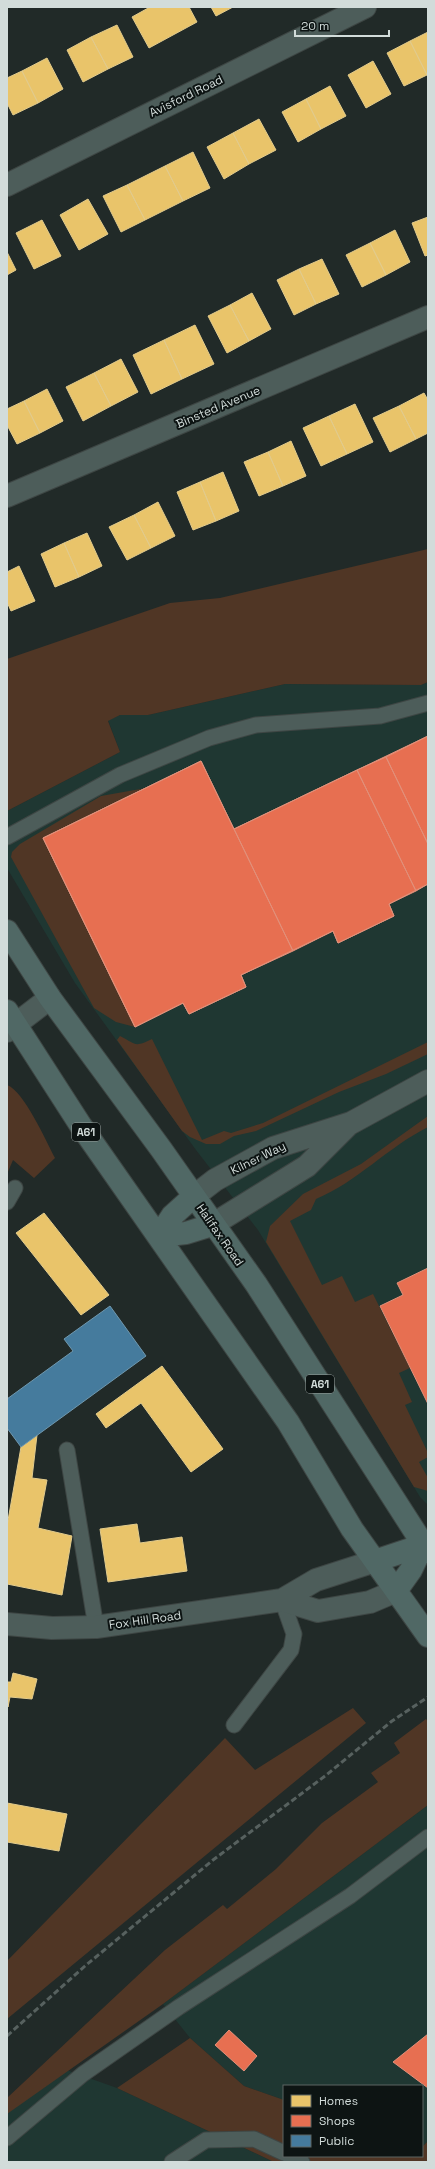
<svg xmlns="http://www.w3.org/2000/svg" width="435" height="2169" font-family="'Space Grotesk',sans-serif">
<style>
.built{fill:#1f3732}
.green{fill:#503625}
.homes{fill:#e9c46a;stroke:#e2cb8c}
.shops{fill:#e76f51;stroke:#e1907a}
.public{fill:#457b9d;stroke:#6f98af}
.lines{fill:none;stroke-linecap:round;stroke-linejoin:round}
.service-casing{stroke:#3e4644;stroke-width:17}
.minor-casing{stroke:#3e4644;stroke-width:24}
.tertiary-casing{stroke:#3e4644;stroke-width:24}
.trunk-casing{stroke:#3e4644;stroke-width:24}
.service{stroke:#4d5d5a;stroke-width:15}
.minor{stroke:#4d5d5a;stroke-width:22}
.tertiary{stroke:#4d5d5a;stroke-width:22}
.trunk{stroke:#506865;stroke-width:22}
.rail{stroke:#57615f;stroke-width:3;stroke-dasharray:6 3;stroke-linecap:butt}
.labels{text-anchor:middle;dominant-baseline:central;stroke-width:4;stroke-linejoin:round;paint-order:stroke}
.shield{fill:#0d1413;stroke:#97a09e;stroke-width:1}
.shield-label{font-size:11px;font-weight:bold;fill:#d2dcda}
.street-label{font-size:12px;fill:#d2dcda;stroke:#0d1413}
</style>
<rect width="100%" height="100%" fill="#212a28"/>
<path class="built" d="M428,682V1505L420,1497L258,1230L196,1150L75,983L7,868V811L120,752L108,720L120,715H148L285,684L421,685Z
M428,1805V2141L422,2147V2086H284V2100L244,2086L190,2038L163,2004Z
M55,2066L117,2088L274,2162H7V2103Z"/>
<path class="green" d="M428,549V682L421,685L285,684L148,715H120L108,721L120,752L7,811V659L170,603L220,598Z
M146,788L43,839L135,1027L116,1022L94,1008L11,857L12,852L20,844L101,796Z
M120,1036C136,1044 134,1048 152,1039L202,1140L224,1131L231,1133L263,1123L428,1042V1054L386,1074L339,1092L256,1131L234,1136L220,1144H206L190,1137L182,1131L117,1040Z
M7,1085C24,1091 46,1141 55,1158L34,1178L13,1160L7,1174Z
M428,1116V1127C388,1147 357,1182 316,1199L311,1210L290,1221L322,1285L342,1276L355,1302L373,1294L410,1368L399,1373L412,1402L405,1405L428,1453V1457L419,1462L428,1478V1491L414,1487L266,1242L270,1226L303,1194L361,1164Z
M353,1708L366,1723L7,2019V1961L225,1738L255,1770Z
M426,1719L428,1722V1805L163,2004L7,2114V2098L165,1950L223,1905L227,1909L276,1869L322,1823L378,1782L371,1773L400,1753L394,1743Z
M190,2038L244,2086L284,2100V2156H422V2147L428,2141V2162H274L117,2088Z"/>
<path class="homes" d="M150,7H189L197,22L149,48L132,17Z
M211,7H233L216,16Z
M117,25L133,57L108,69L91,37Z
M428,32V74L427,75L410,41Z
M91,37L108,69L83,82L67,50Z
M410,41L427,75L404,86L387,53Z
M47,58L63,89L38,103L22,71Z
M373,61L391,94L366,108L348,75Z
M22,71L38,103L13,115L7,103V78Z
M330,86L346,116L321,129L306,99Z
M306,99L321,129L298,142L282,112Z
M259,119L276,150L249,164L233,133Z
M233,133L249,164L224,179L207,147Z
M193,152L210,188L183,201L165,166Z
M165,166L183,201L145,220L127,185Z
M127,185L145,220L121,232L103,196Z
M88,199L108,234L79,250L60,215Z
M428,217V255L425,256L412,223Z
M42,220L61,256L34,269L16,233Z
M395,230L410,262L386,275L370,243Z
M370,243L386,275L362,287L346,255Z
M7,252L16,270L7,275Z
M322,259L339,294L316,304L299,269Z
M299,269L316,304L294,315L277,280Z
M252,293L271,329L249,341L230,305Z
M230,305L249,341L227,353L208,316Z
M195,325L214,364L182,379L164,340Z
M164,340L182,379L151,394L133,355Z
M121,359L138,392L111,406L94,373Z
M94,373L111,406L83,421L66,387Z
M47,389L63,421L40,433L24,401Z
M424,393L428,400V433L416,439L399,406Z
M24,401L40,433L17,444L7,425V409Z
M355,404L373,442L347,454L329,416Z
M399,406L416,439L390,452L373,418Z
M329,416L347,454L321,466L303,428Z
M291,441L306,476L283,486L268,452Z
M268,452L283,486L259,496L244,462Z
M223,472L239,511L216,521L200,482Z
M200,482L216,521L193,530L177,492Z
M158,502L175,536L151,548L134,515Z
M134,515L151,548L127,560L109,527Z
M87,533L102,566L79,577L64,543Z
M64,543L79,577L55,587L41,554Z
M19,566L35,601L11,611L7,602V572Z
M44,1213L109,1295L81,1315L16,1233Z
M162,1366L223,1449L191,1472L141,1403L106,1428L96,1414Z
M37,1435L32,1478L47,1480L38,1528L72,1536L62,1595L7,1584V1526L21,1447Z
M137,1524L140,1543L182,1537L187,1571L108,1582L100,1529Z
M13,1673L37,1679L32,1699L10,1697L8,1707L7,1682H11Z
M7,1803L67,1814L59,1851L7,1842Z"/>
<path class="shops" d="M428,736V884L389,904L394,916L338,943L333,931L241,975L246,987L189,1014L183,1003L135,1027L43,838L201,761L234,829Z
M428,736V844L386,757Z
M386,757L428,844V884L416,891L357,770Z
M201,761L293,951L241,975L246,987L189,1014L183,1003L135,1027L43,838Z
M357,770L416,891L389,904L394,916L338,943L333,931L293,951L234,829Z
M428,1268V1404L380,1306L403,1295L397,1283Z
M229,2030L257,2056L244,2071L215,2045Z
M428,2034V2088L393,2062Z"/>
<path class="public" d="M110,1306L146,1356L21,1447L7,1428V1399L73,1351L64,1339Z"/>
<g class="lines">
<defs>
<path id="service" d="M7,837L120,775L209,738L256,725L380,716L428,703
M7,1202L15,1188
M67,1450L96,1627
M234,1725L291,1650L294,1634L282,1600
M7,2138L83,2074L179,2007L350,1896L428,1837
M289,2156L302,2162
M172,2162L206,2140L254,2139L284,2153"/>
<path id="minor" d="M7,185L365,7
M7,496L428,317
M7,1031L50,998
M193,1197L215,1180L273,1148L351,1123L428,1081
M212,1225L307,1166L347,1126"/>
<path id="tertiary" d="M282,1600L318,1611L370,1602L396,1591
M7,1624L52,1628L96,1627L282,1600L316,1580L375,1561"/>
<path id="trunk" d="M7,931L50,998L161,1149L256,1284L428,1552
M7,1011L81,1126L288,1422L352,1529L428,1636
M159,1236L186,1233L212,1225
M159,1236L172,1216L193,1197
M375,1561L423,1545
M396,1591L411,1570L423,1545"/>
</defs>
<use href="#service" class="service-casing"/>
<use href="#minor" class="minor-casing"/>
<use href="#tertiary" class="tertiary-casing"/>
<use href="#trunk" class="trunk-casing"/>
<use href="#service" class="service"/>
<use href="#minor" class="minor"/>
<use href="#tertiary" class="tertiary"/>
<use href="#trunk" class="trunk"/>
<path class="rail" d="M7,2036L85,1966L213,1860L325,1776L392,1721L428,1697"/>
</g>
<g class="labels">
<g class="shield">
<rect x="72" y="1123" width="28" height="18" rx="3"/>
<rect x="306" y="1375" width="28" height="18" rx="3"/>
</g>
<g class="shield-label">
<text x="86" y="1132">A61</text>
<text x="320" y="1384">A61</text>
</g>
<g class="street-label">
<text transform="translate(186 96) rotate(-26)">Avisford Road</text>
<text transform="translate(218 407) rotate(-23)">Binsted Avenue</text>
<text transform="translate(258 1158) rotate(-26)">Kilner Way</text>
<text transform="translate(220 1235) rotate(55)">Halifax Road</text>
<text transform="translate(145 1620) rotate(-8)">Fox Hill Road</text>
</g>
</g>
<rect width="435" height="2169" fill="none" stroke="#d2dcda" stroke-width="16"/>
<rect x="283" y="2085" width="140" height="72" fill="#0d1413" stroke="#5c6463"/>
<rect x="291" y="2095" width="20" height="12" fill="#e9c46a" stroke="#5c6463"/>
<text x="319" y="2105" font-size="12" fill="#d2dcda">Homes</text>
<rect x="291" y="2115" width="20" height="12" fill="#e76f51" stroke="#5c6463"/>
<text x="319" y="2125" font-size="12" fill="#d2dcda">Shops</text>
<rect x="291" y="2135" width="20" height="12" fill="#457b9d" stroke="#5c6463"/>
<text x="319" y="2145" font-size="12" fill="#d2dcda">Public</text>
<path d="M295 30v6h94v-6" fill="none" stroke="#d2dcda" stroke-width="2"/>
<text x="301" y="30" font-size="12" fill="#d2dcda" stroke="#0d1413" stroke-width="3" paint-order="stroke">20 m</text>
</svg>
